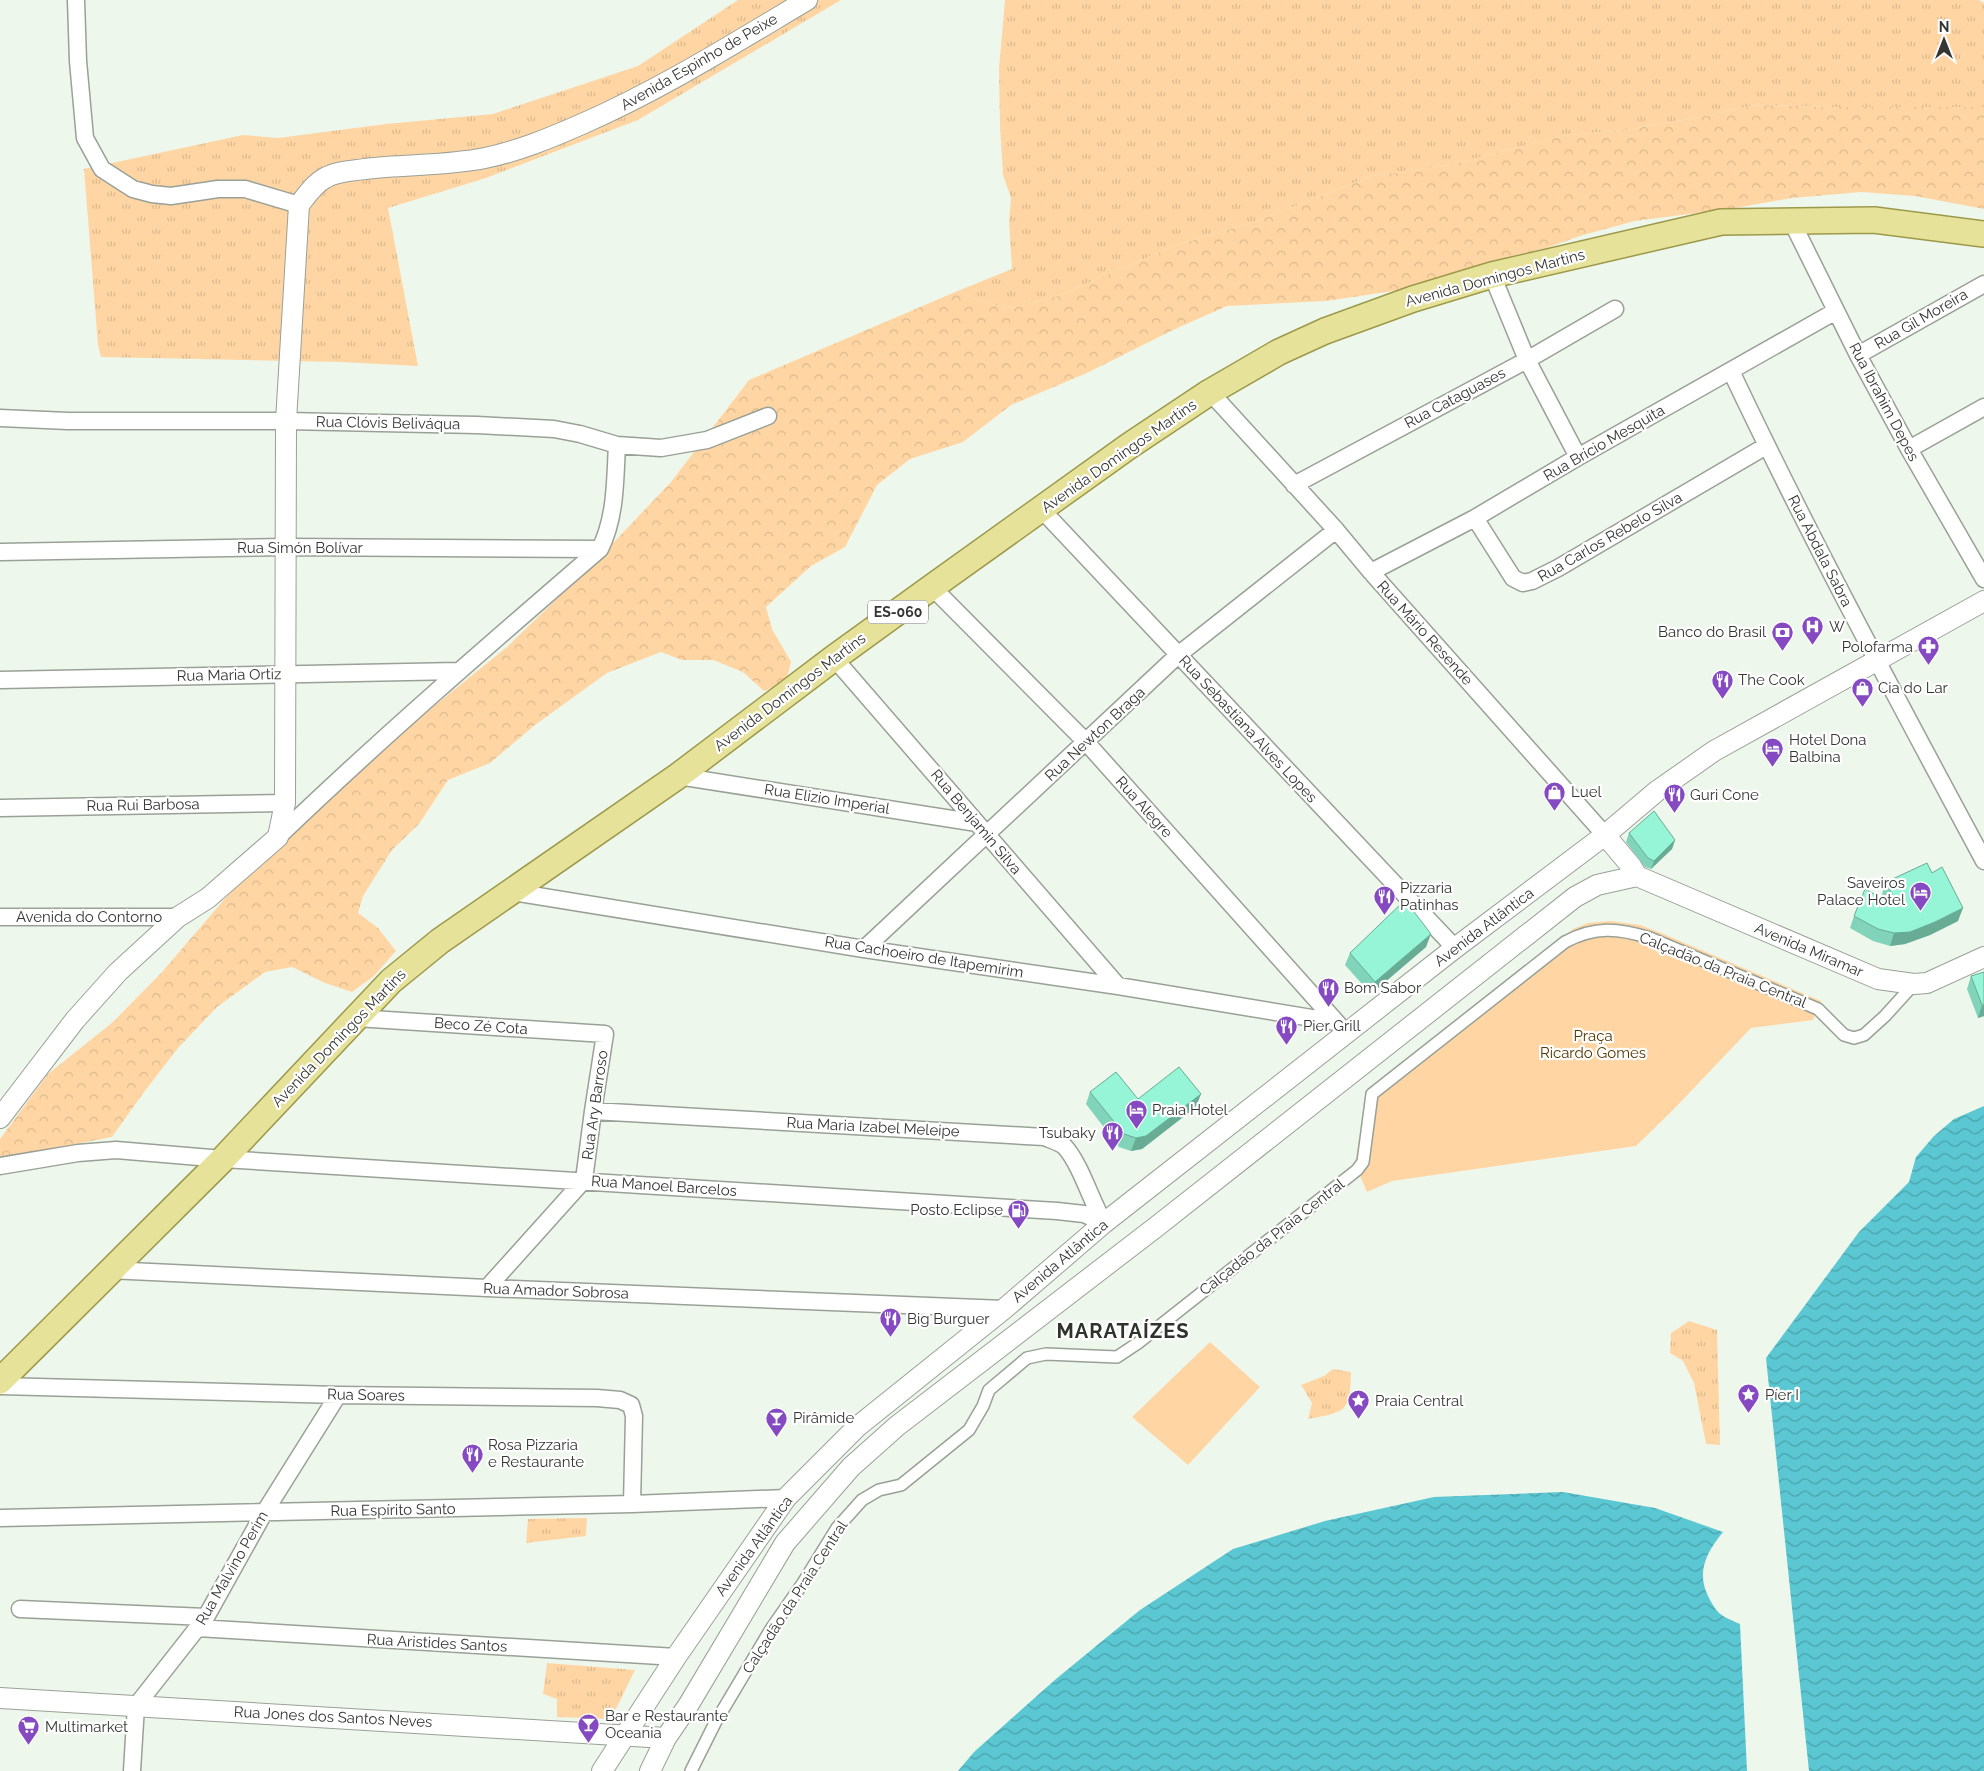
<svg xmlns="http://www.w3.org/2000/svg" width="1984" height="1771" font-family="Raleway,sans-serif">
<style>
.grass{fill:url(#grass-tufts)}
.forest{fill:url(#forest-crowns)}
.park{fill:#ffd6a3}
.water{fill:url(#water-waves)}
.lines{fill:none;stroke-linecap:round;stroke-linejoin:round}
.pedestrian-casing{stroke:#99a197;stroke-width:14}
.minor-casing{stroke:#99a197;stroke-width:19}
.tertiary-casing{stroke:#99a197;stroke-width:22}
.primary-casing{stroke:#9c994a;stroke-width:28}
.pedestrian{stroke:#fff;stroke-width:11}
.minor{stroke:#fff;stroke-width:16}
.tertiary{stroke:#fff;stroke-width:20}
.primary{stroke:#e6e29a;stroke-width:25}
.wall{fill:#81d3b9}
.shaded-wall{fill:#69ac96}
.building{fill:#96f5d7;stroke:#69ac96}
.labels{text-anchor:middle;dominant-baseline:central;stroke-width:4.5;stroke-linejoin:round;paint-order:stroke}
.shield{fill:#fff;stroke:#707270;stroke-width:1}
.shield-label{font-size:14px;font-weight:bold;fill:#333632}
.street-label{font-size:15px;fill:#333632;stroke:#fff}
.poi-label{font-size:15px;fill:#333632;stroke:#fff;text-anchor:start}
.park-label{font-size:15px;fill:#573700;stroke:#fff}
.district-label{font-size:20px;font-weight:bold;letter-spacing:1px;fill:#2e342c;stroke:#fff}
</style>
<defs>
<pattern id="grass-tufts" width="24" height="20" patternUnits="userSpaceOnUse" patternTransform="scale(1.25)"><rect width="24" height="20" fill="#ffd6a3"/><path d="M3 7l-1-3M5 7V3M7 7l1-3M15 17l-1-3M17 17v-4M19 17l1-3" fill="none" stroke="#dbb88d"/></pattern>
<pattern id="forest-crowns" width="20" height="18" patternUnits="userSpaceOnUse" patternTransform="scale(1.25)"><rect width="20" height="18" fill="#ffd6a3"/><path d="M2 6a3 3 0 1 1 6 0M12 15a3 3 0 1 1 6 0" fill="none" stroke="#dbb88d"/></pattern>
<pattern id="water-waves" width="16" height="10" patternUnits="userSpaceOnUse" patternTransform="scale(1.25)"><rect width="16" height="10" fill="#5ac7d2"/><path d="M0 5q4-4 8 0t8 0" fill="none" stroke="#4ba2ab"/></pattern>
</defs>
<rect width="100%" height="100%" fill="#eef7ec"/>
<path class="grass" d="M738,0H841L638,120L486,178L388,208L418,366L340,362L101,357L98,345L84,169L243,135L278,138L386,124L493,114L638,66Z
M1005,0H1979L1984,3V107H1831L1755,105L1711,115L1627,130L1566,135L1450,165L1372,176L1257,221L1174,246L1058,296L1013,308L981,302L960,290L1012,269L1009,221L1011,198L1003,175L1000,126L999,68Z
M1689,1321L1717,1330L1720,1445L1706,1444L1694,1383L1683,1361L1670,1353L1671,1333Z
M1333,1369L1351,1372C1350,1412 1347,1412 1308,1419L1312,1403L1301,1385L1324,1376Z
M587,1518L586,1536L526,1543L528,1519Z
M547,1663L635,1670L611,1719L557,1717V1699L543,1694Z"/>
<path class="forest" d="M1755,105L1831,107H1984V209L1915,196L1861,192L1792,198L1735,208L1635,221L1583,235L1546,248L1500,259L1407,289L1326,301L1227,306L1173,330L1089,372L1011,405L963,442L910,459L877,485L845,547L811,566L766,607L772,629L791,662L786,682L764,691L743,672L713,660H682L661,652L607,673L535,725L490,763L448,780L419,824L392,850L363,896L358,913L378,928L396,951L374,976L352,992L325,983L292,967L265,972L217,1007L178,1048L144,1092L112,1137L8,1157L0,1156V1139L48,1074L113,1022L162,972L240,881L303,818L418,719L507,647L599,558L671,482L749,380L960,290L981,302L1013,308L1058,296L1174,246L1257,221L1372,176L1450,165L1566,135L1627,130L1711,115Z"/>
<path class="park" d="M1610,921L1640,925L1661,933L1821,1001L1813,1020L1751,1028L1673,1110L1636,1146L1392,1181L1367,1192L1355,1164L1367,1090L1573,929L1588,923Z
M1210,1342L1260,1387L1188,1465L1132,1417Z"/>
<path class="water" d="M1984,1106V1771H1809L1766,1358L1859,1232L1909,1182L1916,1157L1934,1136L1954,1119Z
M1563,1492L1655,1508L1723,1532C1707,1552 1696,1571 1708,1596C1711,1602 1715,1609 1719,1613C1725,1618 1733,1621 1740,1624L1747,1771H958L974,1752L1056,1679L1140,1610L1233,1549L1325,1521L1434,1497Z"/>
<g class="lines">
<defs>
<path id="pedestrian" d="M691,1771L715,1723L771,1629L803,1583L837,1528L862,1500L879,1490L901,1485L969,1430L983,1406L989,1390L1027,1358L1046,1354L1117,1357L1138,1343L1357,1170L1363,1162L1372,1094L1565,942C1595,926 1618,928 1650,938L1818,1009L1844,1035L1854,1038L1864,1035L1885,1016L1914,984"/>
<path id="minor" d="M76,0L78,61L85,138L102,169L133,189L152,194L171,196L218,189H245L299,205
M1791,220L1858,355L1909,449L1984,579
M1492,275L1527,360L1578,457
M1858,355L1984,284
M1731,371C1810,538 1897,699 1984,861
M1210,392L1336,530L1371,572L1605,835
M0,418L68,421H286L477,425L554,429L580,434L617,445L661,448L707,440L768,416
M1909,449L1984,407
M1294,485L1527,360L1615,309
M1042,510L1455,948
M1475,518L1513,578L1523,583L1532,581L1558,568L1766,446
M0,552L286,547L600,549
M1371,572L1475,518L1578,457L1836,311
M932,587L1086,742L1339,1025
M834,658L1118,986
M0,680L458,671
M678,776L977,823
M0,808L285,803
M278,837C382,737 491,643 600,549C616,517 615,480 617,445
M513,892L864,949L1118,986L1336,1022
M0,917H178
M864,949L1178,655L1336,530
M356,1018L605,1034L593,1111L584,1180L487,1288
M593,1111L1044,1137C1051,1140 1060,1142 1065,1147C1081,1165 1091,1201 1104,1223
M0,1166L78,1153L116,1150L223,1159L1057,1211L1084,1214L1104,1223
M109,1270L487,1288L1004,1309
M0,1386L338,1395L597,1398L620,1400L631,1405L634,1416L632,1504
M0,1518L632,1504L786,1498
M20,1609L206,1617
M197,1628L676,1657
M132,1771L136,1706L206,1617L264,1513L338,1395"/>
<path id="tertiary" d="M1605,835L1631,866L1637,876
M1637,876L1878,979L1914,984L1927,983L1984,957
M0,1118L75,1020L118,972L178,917L208,898L278,837L285,803L286,421L299,205C306,196 314,184 325,178C337,171 352,171 365,169C405,164 446,166 485,158C519,151 550,138 582,124C660,90 733,44 807,0
M0,1698L666,1738
M602,1771L676,1657L786,1498L857,1427L1004,1309L1104,1223L1455,948L1605,835L1657,791L1714,751L1984,601
M650,1771L666,1738L689,1704L785,1543L851,1467L897,1426L1156,1227L1575,897L1597,885L1637,876"/>
<path id="primary" d="M0,1381L223,1159L391,981L440,941L678,776L834,658L932,587L1129,446L1210,392L1279,352L1325,331L1413,299L1492,275L1721,222L1874,220L1984,234"/>
</defs>
<use href="#pedestrian" class="pedestrian-casing"/>
<use href="#minor" class="minor-casing"/>
<use href="#tertiary" class="tertiary-casing"/>
<use href="#primary" class="primary-casing"/>
<use href="#pedestrian" class="pedestrian"/>
<use href="#minor" class="minor"/>
<use href="#tertiary" class="tertiary"/>
<use href="#primary" class="primary"/>
</g>
<path class="wall" d="M1629,833L1675,840L1672,849L1651,869L1645,867L1626,842Z
M1886,882L1958,921L1930,935L1905,944L1890,946L1873,941L1850,928L1854,916L1884,900L1882,894Z
M1426,947L1371,994L1345,965L1350,953Z
M1984,972V1016L1978,1018L1967,989L1971,976Z
M1090,1092L1138,1099L1196,1107L1142,1149L1131,1151L1119,1147L1086,1104Z"/>
<path class="shaded-wall" d="M1675,840L1672,849L1651,869L1654,861Z
M1963,908L1958,921L1930,935L1905,944L1890,946L1894,933Z
M1431,934L1426,947L1371,994L1375,982Z
M1982,1005H1984V1016L1978,1018Z
M1201,1094L1196,1107L1142,1149L1131,1151L1136,1138Z"/>
<path class="building" d="M1654,811L1675,840L1654,861L1648,858L1629,833Z
M1927,863L1932,873L1942,867L1963,908L1935,922L1910,932L1894,933L1878,929L1854,916L1865,889L1898,907L1886,882Z
M1405,900L1431,934L1375,982L1350,953Z
M1984,972V1005H1982L1971,976Z
M1179,1067L1201,1094L1146,1136L1136,1138L1124,1134L1090,1092L1116,1072L1138,1099Z"/>
<defs>
<symbol id="hospital-pin" viewBox="-11 -11 22 30"><path d="M0 17L-7.5 6A9.5 9.5 0 1 1 7.5 6Z" fill="#854ac1" stroke="#fff"/><path d="M-5-5h3v3.5h4V-5h3V5h-3V1.5h-4V5h-3Z" fill="#fff"/></symbol>
<symbol id="bank-pin" viewBox="-11 -11 22 30"><path d="M0 17L-7.5 6A9.5 9.5 0 1 1 7.5 6Z" fill="#854ac1" stroke="#fff"/><path d="M-6-4H6V4H-6ZM0-2.3a2.3 2.3 0 1 0 0 4.6a2.3 2.3 0 1 0 0-4.6Z" fill="#fff"/></symbol>
<symbol id="pharmacy-pin" viewBox="-11 -11 22 30"><path d="M0 17L-7.5 6A9.5 9.5 0 1 1 7.5 6Z" fill="#854ac1" stroke="#fff"/><path d="M-2-6h4v4h4v4h-4v4h-4v-4h-4v-4h4Z" fill="#fff"/></symbol>
<symbol id="restaurant-pin" viewBox="-11 -11 22 30"><path d="M0 17L-7.5 6A9.5 9.5 0 1 1 7.5 6Z" fill="#854ac1" stroke="#fff"/><path d="M-5-6h1v4h1v-4h1v4h1v-4h1v5L-1.5 .5V6h-2V.5L-5-1ZM5-6V6H3V1.5H1.5Q1.5-4 5-6Z" fill="#fff"/></symbol>
<symbol id="shop-pin" viewBox="-11 -11 22 30"><path d="M0 17L-7.5 6A9.5 9.5 0 1 1 7.5 6Z" fill="#854ac1" stroke="#fff"/><path d="M-5-2.5h2.3a2.7 3.5 0 0 1 5.4 0H5L5.5 6h-11ZM-1.5-2.5h3a1.5 2.3 0 0 0-3 0Z" fill="#fff"/></symbol>
<symbol id="hotel-pin" viewBox="-11 -11 22 30"><path d="M0 17L-7.5 6A9.5 9.5 0 1 1 7.5 6Z" fill="#854ac1" stroke="#fff"/><path d="M-6-4.5h1.5V1H6V5H4.5V3h-9V5H-6ZM-4 0a1.8 1.8 0 1 1 3.6 0ZM.5 0V-2.5h3Q6-2.5 6 0Z" fill="#fff"/></symbol>
<symbol id="fuel-pin" viewBox="-11 -11 22 30"><path d="M0 17L-7.5 6A9.5 9.5 0 1 1 7.5 6Z" fill="#854ac1" stroke="#fff"/><path d="M-5.5-6h7V0h2V4h1.3V-2.5L3-4.5l.8-.8L6-3V5H2.5V1h-1V6h-7ZM-4.2-4.7v3.2H.2V-4.7Z" fill="#fff"/></symbol>
<symbol id="sight-pin" viewBox="-11 -11 22 30"><path d="M0 17L-7.5 6A9.5 9.5 0 1 1 7.5 6Z" fill="#854ac1" stroke="#fff"/><path d="M0-6L1.8-2.2L6-1.7L2.9 1.2L3.7 5.4L0 3.3L-3.7 5.4L-2.9 1.2L-6-1.7L-1.8-2.2Z" fill="#fff"/></symbol>
<symbol id="bar-pin" viewBox="-11 -11 22 30"><path d="M0 17L-7.5 6A9.5 9.5 0 1 1 7.5 6Z" fill="#854ac1" stroke="#fff"/><path d="M-6-5H6L.8 .8V4.5H3.5V6h-7V4.5H-.8V.8Z" fill="#fff"/></symbol>
<symbol id="supermarket-pin" viewBox="-11 -11 22 30"><path d="M0 17L-7.5 6A9.5 9.5 0 1 1 7.5 6Z" fill="#854ac1" stroke="#fff"/><path d="M-6-5.5h2.5l.6 2H6L4.5 2H-2.5L-4.4-4H-6ZM-1.5 3.2a1.3 1.3 0 1 0 .1 0ZM3 3.2a1.3 1.3 0 1 0 .1 0Z" fill="#fff"/></symbol>
</defs>
<g fill-rule="evenodd">
<use href="#hospital-pin" x="1800" y="614" width="25" height="34"/>
<use href="#bank-pin" x="1770" y="620" width="25" height="34"/>
<use href="#pharmacy-pin" x="1916" y="634" width="25" height="34"/>
<use href="#restaurant-pin" x="1710" y="668" width="25" height="34"/>
<use href="#shop-pin" x="1850" y="676" width="25" height="34"/>
<use href="#hotel-pin" x="1760" y="736" width="25" height="34"/>
<use href="#shop-pin" x="1542" y="780" width="25" height="34"/>
<use href="#restaurant-pin" x="1662" y="782" width="25" height="34"/>
<use href="#hotel-pin" x="1908" y="880" width="25" height="34"/>
<use href="#restaurant-pin" x="1372" y="884" width="25" height="34"/>
<use href="#restaurant-pin" x="1316" y="976" width="25" height="34"/>
<use href="#restaurant-pin" x="1274" y="1014" width="25" height="34"/>
<use href="#hotel-pin" x="1124" y="1098" width="25" height="34"/>
<use href="#restaurant-pin" x="1100" y="1120" width="25" height="34"/>
<use href="#fuel-pin" x="1006" y="1198" width="25" height="34"/>
<use href="#restaurant-pin" x="878" y="1306" width="25" height="34"/>
<use href="#sight-pin" x="1736" y="1382" width="25" height="34"/>
<use href="#sight-pin" x="1346" y="1388" width="25" height="34"/>
<use href="#bar-pin" x="764" y="1406" width="25" height="34"/>
<use href="#restaurant-pin" x="460" y="1442" width="25" height="34"/>
<use href="#bar-pin" x="576" y="1712" width="25" height="34"/>
<use href="#supermarket-pin" x="16" y="1714" width="25" height="34"/>
</g>
<g class="labels">
<rect class="shield" x="868" y="600.5" width="60" height="23" rx="4"/>
<g class="shield-label">
<text x="898" y="612">ES-060</text>
</g>
<g class="street-label">
<text transform="translate(699 62) rotate(-30)">Avenida Espinho de Peixe</text>
<text transform="translate(1495 278) rotate(-15)">Avenida Domingos Martins</text>
<text transform="translate(1921 319) rotate(-30)">Rua Gil Moreira</text>
<text transform="translate(1455 398) rotate(-28)">Rua Cataguases</text>
<text transform="translate(1884 402) rotate(62)">Rua Ibrahim Depes</text>
<text transform="translate(388 423) rotate(1)">Rua Clóvis Beliváqua</text>
<text transform="translate(1604 443) rotate(-30)">Rua Brício Mesquita</text>
<text transform="translate(1119 456) rotate(-35)">Avenida Domingos Martins</text>
<text transform="translate(1610 537) rotate(-30)">Rua Carlos Rebelo Silva</text>
<text x="300" y="548">Rua Simón Bolívar</text>
<text transform="translate(1820 551) rotate(63)">Rua Abdala Sabra</text>
<text transform="translate(1425 633) rotate(48)">Rua Mário Resende</text>
<text transform="translate(229 675) rotate(-1)">Rua Maria Ortiz</text>
<text transform="translate(790 692) rotate(-37)">Avenida Domingos Martins</text>
<text transform="translate(1248 729) rotate(47)">Rua Sebastiana Alves Lopes</text>
<text transform="translate(1095 734) rotate(-43)">Rua Newton Braga</text>
<text transform="translate(827 799) rotate(9)">Rua Elizio Imperial</text>
<text transform="translate(143 805) rotate(-1)">Rua Rui Barbosa</text>
<text transform="translate(1144 807) rotate(48)">Rua Alegre</text>
<text transform="translate(976 822) rotate(50)">Rua Benjamin Silva</text>
<text x="89" y="917">Avenida do Contorno</text>
<text transform="translate(1484 927) rotate(-37)">Avenida Atlântica</text>
<text transform="translate(1809 950) rotate(23)">Avenida Miramar</text>
<text transform="translate(924 957) rotate(9)">Rua Cachoeiro de Itapemirim</text>
<text transform="translate(1723 970) rotate(22)">Calçadão da Praia Central</text>
<text transform="translate(481 1026) rotate(4)">Beco Zé Cota</text>
<text transform="translate(339 1038) rotate(-46)">Avenida Domingos Martins</text>
<text transform="translate(595 1105) rotate(-82)">Rua Ary Barroso</text>
<text transform="translate(873 1127) rotate(3)">Rua Maria Izabel Meleipe</text>
<text transform="translate(664 1186) rotate(4)">Rua Manoel Barcelos</text>
<text transform="translate(1272 1237) rotate(-38)">Calçadão da Praia Central</text>
<text transform="translate(1060 1261) rotate(-40)">Avenida Atlântica</text>
<text transform="translate(556 1291) rotate(2)">Rua Amador Sobrosa</text>
<text transform="translate(366 1395) rotate(1)">Rua Soares</text>
<text transform="translate(393 1510) rotate(-1)">Rua Espírito Santo</text>
<text transform="translate(754 1546) rotate(-54)">Avenida Atlântica</text>
<text transform="translate(232 1568) rotate(-60)">Rua Malvino Perim</text>
<text transform="translate(795 1597) rotate(-57)">Calçadão da Praia Central</text>
<text transform="translate(437 1643) rotate(3)">Rua Aristides Santos</text>
<text transform="translate(333 1717) rotate(3)">Rua Jones dos Santos Neves</text>
</g>
<g class="poi-label">
<text x="1829" y="627">W</text>
<text x="1766" y="632" text-anchor="end">Banco do Brasil</text>
<text x="1913" y="647" text-anchor="end">Polofarma</text>
<text x="1738" y="680">The Cook</text>
<text x="1878" y="688">Cia do Lar</text>
<text x="1789" y="740">Hotel Dona<tspan x="1789" dy="17">Balbina</tspan></text>
<text x="1571" y="792">Luel</text>
<text x="1690" y="795">Guri Cone</text>
<text x="1905" y="883" text-anchor="end">Saveiros<tspan x="1905" dy="17">Palace Hotel</tspan></text>
<text x="1400" y="888">Pizzaria<tspan x="1400" dy="17">Patinhas</tspan></text>
<text x="1344" y="988">Bom Sabor</text>
<text x="1303" y="1026">Pier Grill</text>
<text x="1152" y="1110">Praia Hotel</text>
<text x="1096" y="1133" text-anchor="end">Tsubaky</text>
<text x="1003" y="1210" text-anchor="end">Posto Eclipse</text>
<text x="907" y="1319">Big Burguer</text>
<text x="1765" y="1395">Píer I</text>
<text x="1375" y="1401">Praia Central</text>
<text x="793" y="1418">Pirâmide</text>
<text x="488" y="1445">Rosa Pizzaria<tspan x="488" dy="17">e Restaurante</tspan></text>
<text x="605" y="1716">Bar e Restaurante<tspan x="605" dy="17">Oceania</tspan></text>
<text x="45" y="1727">Multimarket</text>
</g>
<g class="park-label">
<text x="1593" y="1036">Praça<tspan x="1593" dy="17">Ricardo Gomes</tspan></text>
</g>
<g class="district-label">
<text x="1123" y="1331">MARATAÍZES</text>
</g>
</g>
<g transform="translate(1944 40)" stroke="#ffffff" stroke-width="4" paint-order="stroke">
<path d="M0-4L9 19L0 12L-9 19Z" fill="#333632"/>
<text y="-8" font-size="14" font-weight="bold" text-anchor="middle" fill="#333632">N</text>
</g>
</svg>
